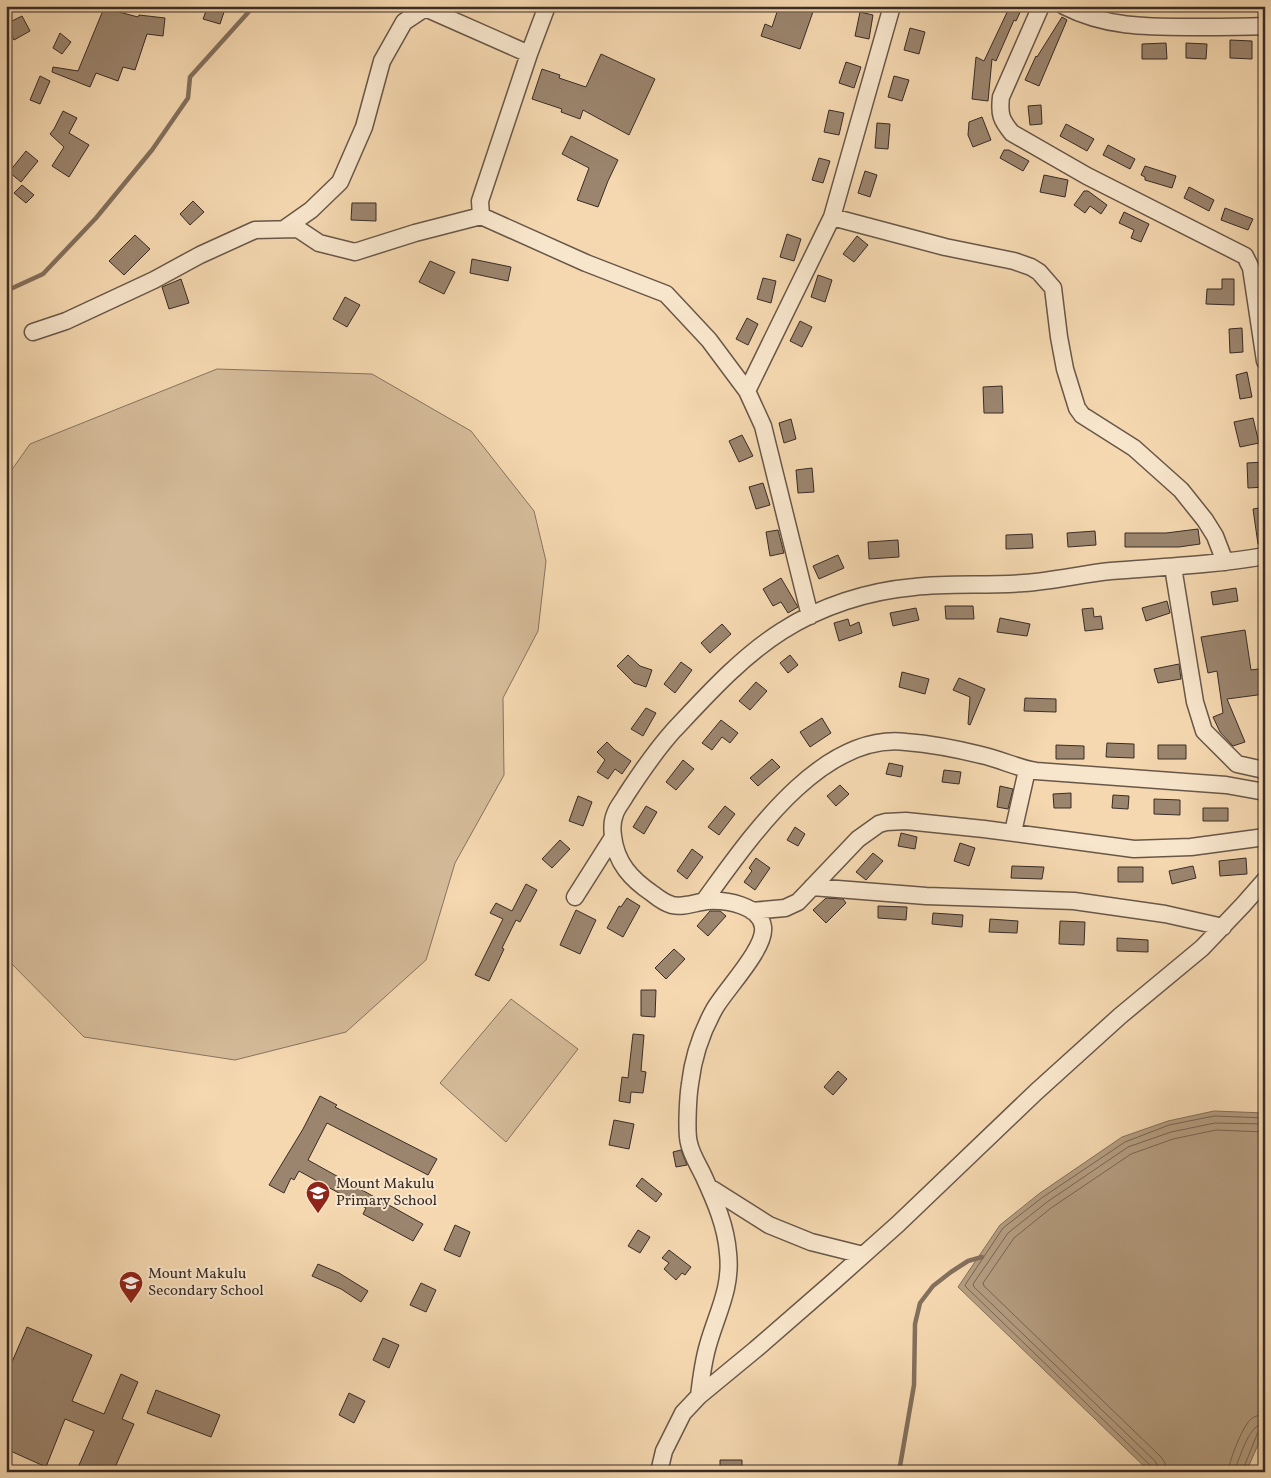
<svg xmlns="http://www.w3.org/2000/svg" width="1271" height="1478" font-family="Vollkorn,serif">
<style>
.green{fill:#d5bb99;stroke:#877460}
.water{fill:#b59e81;stroke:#83705d}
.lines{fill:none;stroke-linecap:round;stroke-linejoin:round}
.shore{stroke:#776554;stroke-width:1}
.stream{stroke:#83705d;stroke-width:4.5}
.building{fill:#9b856e;stroke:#392c27}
.minor-casing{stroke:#685749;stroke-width:19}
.minor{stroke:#f8e6cc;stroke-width:16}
.labels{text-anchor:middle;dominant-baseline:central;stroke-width:4;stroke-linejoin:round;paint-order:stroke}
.poi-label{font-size:15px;fill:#392c27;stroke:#f8e6cc;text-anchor:start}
</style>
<rect width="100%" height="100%" fill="#f5d8b0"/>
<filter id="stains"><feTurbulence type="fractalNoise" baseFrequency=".004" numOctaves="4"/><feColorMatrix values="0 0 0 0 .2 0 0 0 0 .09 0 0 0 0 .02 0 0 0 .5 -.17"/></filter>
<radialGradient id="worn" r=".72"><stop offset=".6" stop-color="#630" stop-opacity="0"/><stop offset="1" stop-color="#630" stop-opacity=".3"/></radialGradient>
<path class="green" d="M217,369L372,374L471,431L534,511L546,561L538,631L503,698L504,775L455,863L426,960L346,1032L235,1060L84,1037L6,958V478L30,444Z
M511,999L578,1049L506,1142L440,1083Z"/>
<path class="water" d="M1214,1111L1265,1113V1429L1246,1472H1150L958,1287L1000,1225L1040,1193L1122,1137L1168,1121Z"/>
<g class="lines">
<path class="shore" d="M1153,1472L1151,1466L966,1287L965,1285L1003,1228L1043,1197L1125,1142L1169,1125L1214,1116L1265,1118
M1159,1472L1158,1466L1155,1461L974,1287L973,1284L1008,1233L1047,1202L1128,1147L1171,1132L1215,1123L1265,1124
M1166,1472L1165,1463L1161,1457L984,1286L983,1283L1014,1238L1051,1208L1131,1154L1173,1139L1216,1130L1265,1132
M1228,1472C1229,1461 1242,1428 1250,1420C1254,1416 1259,1415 1265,1415
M1236,1472V1466C1242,1453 1249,1424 1265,1423
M1242,1472L1258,1432L1261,1429H1265"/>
<path class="stream" d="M6,291L43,274L96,218L152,150L188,98L190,77L254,6
M899,1472L914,1385L915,1324L920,1303L933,1286L951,1272L968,1261L982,1257"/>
</g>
<path class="building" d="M208,6H226L220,24L203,19Z
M779,6H815L800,49L761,36L765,24L772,27Z
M1010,6H1023L1016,21L1014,20L996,61L992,59L988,101L972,99L976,57L984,61Z
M104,8L138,17L139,15L165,18L163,36L147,34L135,70L123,67L118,81L96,73L90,87L52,72L53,67L78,71Z
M860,12L873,15L869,39L855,36Z
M22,16L30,31L14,40L6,24Z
M1062,17L1067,20L1039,86L1025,80L1036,56L1037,57Z
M910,28L925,32L919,54L904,50Z
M60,33L71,42L62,54L53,48Z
M1230,40L1252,41V59L1230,58Z
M1166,43L1167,59H1142V44Z
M1186,43L1207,44L1206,59L1186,58Z
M601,54L655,79L629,135L583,110L580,119L561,112L562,109L532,99L542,69L560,75L559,78L586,87Z
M846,62L861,67L854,88L839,83Z
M40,76L50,81L40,104L30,100Z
M894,76L909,80L902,101L888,97Z
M1041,105L1042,124L1030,125L1028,106Z
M829,110L844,113L839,135L824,132Z
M63,111L77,118L69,133L89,145L69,177L52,166L64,147L50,134L54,129Z
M982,117L991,140L973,147L968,135L969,122Z
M877,123L890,124L888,149L875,148Z
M1066,124L1094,139L1087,151L1060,136Z
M571,136L618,160L608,181L598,207L577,200L589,168L562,154Z
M1108,145L1135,159L1130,169L1103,155Z
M1004,150H1009L1029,161L1023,171L1000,158Z
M26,151L38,161L21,182L9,172Z
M819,158L830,161L823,183L812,180Z
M1145,166L1176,176L1172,188L1145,180V177L1141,175Z
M865,171L877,175L870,197L858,193Z
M1044,175L1068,180L1065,197L1040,192Z
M22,185L34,195L26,203L14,193Z
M1189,187L1214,200L1209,211L1184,198Z
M1084,191H1088L1107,205L1101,214L1090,206L1085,213L1074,205Z
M193,201L204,212L190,225L180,214Z
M352,203H376V221L351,220Z
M1225,208L1253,219L1248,230L1221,220Z
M1124,212L1149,224L1141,242L1131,238L1134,230L1119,223Z
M787,234L801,239L794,261L780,257Z
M135,235L150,249L124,275L109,261Z
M857,236L868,245L854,262L843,254Z
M472,259L511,267L508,281L470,273Z
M430,261L455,272L444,294L419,282Z
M818,275L832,280L825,302L811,297Z
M763,278L776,281L771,303L757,299Z
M181,279L189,303L169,309L162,287Z
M1222,279H1234V305L1206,304L1207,289H1222Z
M345,297L360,305L347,327L333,319Z
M747,318L758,324L748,345L736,339Z
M800,321L812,327L802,347L790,341Z
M1242,328L1243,352L1230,353L1229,329Z
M1247,372L1252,397L1240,399L1236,375Z
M1002,386L1003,413H984L983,387Z
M1253,418L1259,443L1240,447L1234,422Z
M791,419L796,439L784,443L779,423Z
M742,435L753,456L739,462L729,441Z
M1265,462V487L1248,488L1247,463Z
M812,468L814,492L798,493L796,470Z
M763,483L770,505L756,509L749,487Z
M1265,507V544H1258L1253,509Z
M1198,529L1200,544L1179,547H1125V533H1166Z
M778,530L784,553L770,556L766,532Z
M1095,531L1096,545L1068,547L1067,533Z
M1032,534L1033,548L1006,549V535Z
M898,540L899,557L869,559L868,542Z
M838,555L844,568L819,579L813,566Z
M781,578L798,607L788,613L781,602L773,606L763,589Z
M1236,588L1238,601L1213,605L1211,592Z
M1167,601L1170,613L1146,621L1142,608Z
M945,606H973L974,619H946Z
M916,608L919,620L893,626L890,613Z
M1093,608L1094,617L1101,616L1103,629L1085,631L1082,609Z
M1000,618L1030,624L1027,636L997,632Z
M848,619L850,626L859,622L862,633L839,641L834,623Z
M722,624L731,634L710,653L701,643Z
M1245,630L1251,670L1265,668V694L1227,699L1245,742L1233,746L1220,732L1213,717L1223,713L1217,671L1208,673L1201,637Z
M628,655L640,666L652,670L646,687L634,683L617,666Z
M790,655L798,665L788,673L780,663Z
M681,662L692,670L675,693L664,684Z
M1179,664L1181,679L1158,683L1154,669Z
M902,672L929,679L925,694L899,687Z
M959,678L985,689L970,725L968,724L970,697L953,690Z
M756,682L767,691L750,710L739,701Z
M1025,698L1056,699V712L1024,711Z
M646,708L656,713L643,736L631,729Z
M822,718L831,733L810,747L800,732Z
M721,720L738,733L730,743L722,737L712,750L702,743Z
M607,742L615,750L631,761L622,774L615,769L608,779L597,772L605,760L597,752Z
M1107,743L1134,744V758L1106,757Z
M1056,745L1084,746V759H1056Z
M1158,745H1186V759H1158Z
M772,759L780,767L758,786L750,778Z
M683,760L694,769L676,790L666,782Z
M889,763L903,766L901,777L886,774Z
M944,770L961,772L959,784L942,782Z
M840,785L849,794L836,806L827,796Z
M1000,786L1013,789L1008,809L997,807Z
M1071,793V808H1054L1053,794Z
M1113,795L1129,796L1128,809L1112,808Z
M578,796L592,802L583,826L569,821Z
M1154,799L1180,800V815L1154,814Z
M646,806L657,812L644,834L633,827Z
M725,806L735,814L719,835L708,827Z
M1203,808H1228V821H1203Z
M795,827L805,834L798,846L787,840Z
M901,833L917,837L915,849L898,846Z
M560,840L570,849L552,868L542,859Z
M960,843L975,848L969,866L954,861Z
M692,849L703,857L687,879L677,871Z
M873,853L883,861L866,880L856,872Z
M756,858L770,868L755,890L744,882L752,871L749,868Z
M1246,858L1247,874L1220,876L1219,861Z
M1012,866L1044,867L1042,879L1011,878Z
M1193,866L1196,878L1172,884L1169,871Z
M1118,867H1143V882H1118Z
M526,884L537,890L520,922L516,920L502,948L504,949L489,981L475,975L503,919L490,913L496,903L512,911Z
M627,898L640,906L623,937L607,928L619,906L621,907Z
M826,898L843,899L846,903L826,923L813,910Z
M878,906L907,907L906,920L878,918Z
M576,910L596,920L580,954L560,945Z
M710,911H720L726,916L708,936L697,926Z
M933,913L963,915L962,927L932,924Z
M990,919L1018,921L1017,933L989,932Z
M1060,921L1085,922L1084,945L1059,944Z
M1117,938L1148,940V952L1117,951Z
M674,949L685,959L666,979L655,968Z
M641,990H656L655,1017L641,1016Z
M633,1034L644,1035L641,1071L646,1072L643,1093L631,1092L630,1103L619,1101L622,1077L628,1078Z
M838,1071L847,1079L833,1095L824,1087Z
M320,1096L337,1105L335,1107L437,1159L428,1175L327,1123L308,1160L423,1224L413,1241L363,1214L366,1208L299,1171L294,1180L291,1178L284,1193L269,1185L303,1129Z
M614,1120L634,1124L629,1149L609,1145Z
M681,1150L687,1165L676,1167L673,1152Z
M642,1178L662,1194L656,1202L636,1186Z
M455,1225L470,1232L460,1257L444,1250Z
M638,1230L650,1237L640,1253L628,1246Z
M669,1250L691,1267L685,1275L682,1273L676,1280L664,1269L669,1263L662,1258Z
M318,1264L339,1273L368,1291L361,1302L341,1289L312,1276Z
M421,1283L436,1290L426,1312L410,1305Z
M27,1327L92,1355L72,1401L104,1414L121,1374L138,1382L122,1419L134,1424L113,1472H76L94,1431L65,1419L46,1467L6,1449V1376Z
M383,1338L399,1345L389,1368L373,1360Z
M156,1390L220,1415L211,1437L147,1413Z
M349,1393L365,1401L354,1423L339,1415Z
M720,1460H742V1472H720Z"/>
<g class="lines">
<defs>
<path id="minor" d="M547,6L529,54L480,201L481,216L586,263L666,294L709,340L747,391
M1041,6L1001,97C999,114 1001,120 1012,133L1087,176L1245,256L1251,268L1265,361
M1064,6C1107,28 1149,27 1196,27C1219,27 1242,27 1265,26
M832,217L945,247L1014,261L1031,267L1039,272L1053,288L1059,337L1065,369L1077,408L1082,415L1134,448L1181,490L1205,520L1215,536L1225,562
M284,229L311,210L340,182L364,127L382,61L404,22L425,8L529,54
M33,332L66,321L154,280L200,255L255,230L298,229L319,243L355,252L415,233L481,216
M1173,567L1195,702L1204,731L1237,764L1264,770L1265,772
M810,616L763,426L747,391L832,217L892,6
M1013,832L1027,770
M812,887L926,896L1074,901L1165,914L1223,927
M575,897L613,837
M704,901C748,841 820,732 906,742C931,744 957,749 981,755C1000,759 1017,768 1036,771L1226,785L1265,792
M752,911L785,908L798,902L858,839L879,824L886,822L906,821L984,829L1134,849L1191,847L1265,837
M709,1187L769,1225L811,1242L863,1255
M699,1396C701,1379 703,1362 708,1345C717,1313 732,1288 728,1253C726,1226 715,1201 704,1177C699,1166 691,1154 689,1143C686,1133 688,1096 690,1084C693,1058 702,1031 715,1008C726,989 766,948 763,927C760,905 726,900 708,901C696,902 684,908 672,905C665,903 658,898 653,894C631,879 616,863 613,836C612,829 612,821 615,814C617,807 623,801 626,795C641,772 656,750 674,730C707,695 741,657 782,631C821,606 868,591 914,587C950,583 987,586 1024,583C1053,581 1082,574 1111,571C1162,567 1214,565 1265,556
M659,1472L664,1451L683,1413L699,1396L756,1349L833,1282L898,1224L1036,1092L1120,1016L1202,948L1243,905L1265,880"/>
</defs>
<use href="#minor" class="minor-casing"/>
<use href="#minor" class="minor"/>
</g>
<defs>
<symbol id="school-pin" viewBox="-11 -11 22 30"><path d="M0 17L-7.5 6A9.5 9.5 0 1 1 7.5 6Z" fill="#8f2418" stroke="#f8e6cc"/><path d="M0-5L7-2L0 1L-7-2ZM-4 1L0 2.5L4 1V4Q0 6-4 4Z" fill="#fff"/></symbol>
</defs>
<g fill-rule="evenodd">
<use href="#school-pin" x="304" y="1179" width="28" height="38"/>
<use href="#school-pin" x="117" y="1269" width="28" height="38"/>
</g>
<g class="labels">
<g class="poi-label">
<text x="336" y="1184">Mount Makulu<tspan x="336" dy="17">Primary School</tspan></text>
<text x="148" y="1274">Mount Makulu<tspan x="148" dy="17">Secondary School</tspan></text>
</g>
</g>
<rect width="1271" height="1478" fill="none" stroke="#f5d8b0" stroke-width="25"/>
<rect x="8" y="8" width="1256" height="1463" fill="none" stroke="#392c27" stroke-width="2.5"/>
<rect x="12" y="12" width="1246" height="1453" fill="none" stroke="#392c27"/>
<rect width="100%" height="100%" filter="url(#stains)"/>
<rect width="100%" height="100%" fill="url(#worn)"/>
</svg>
